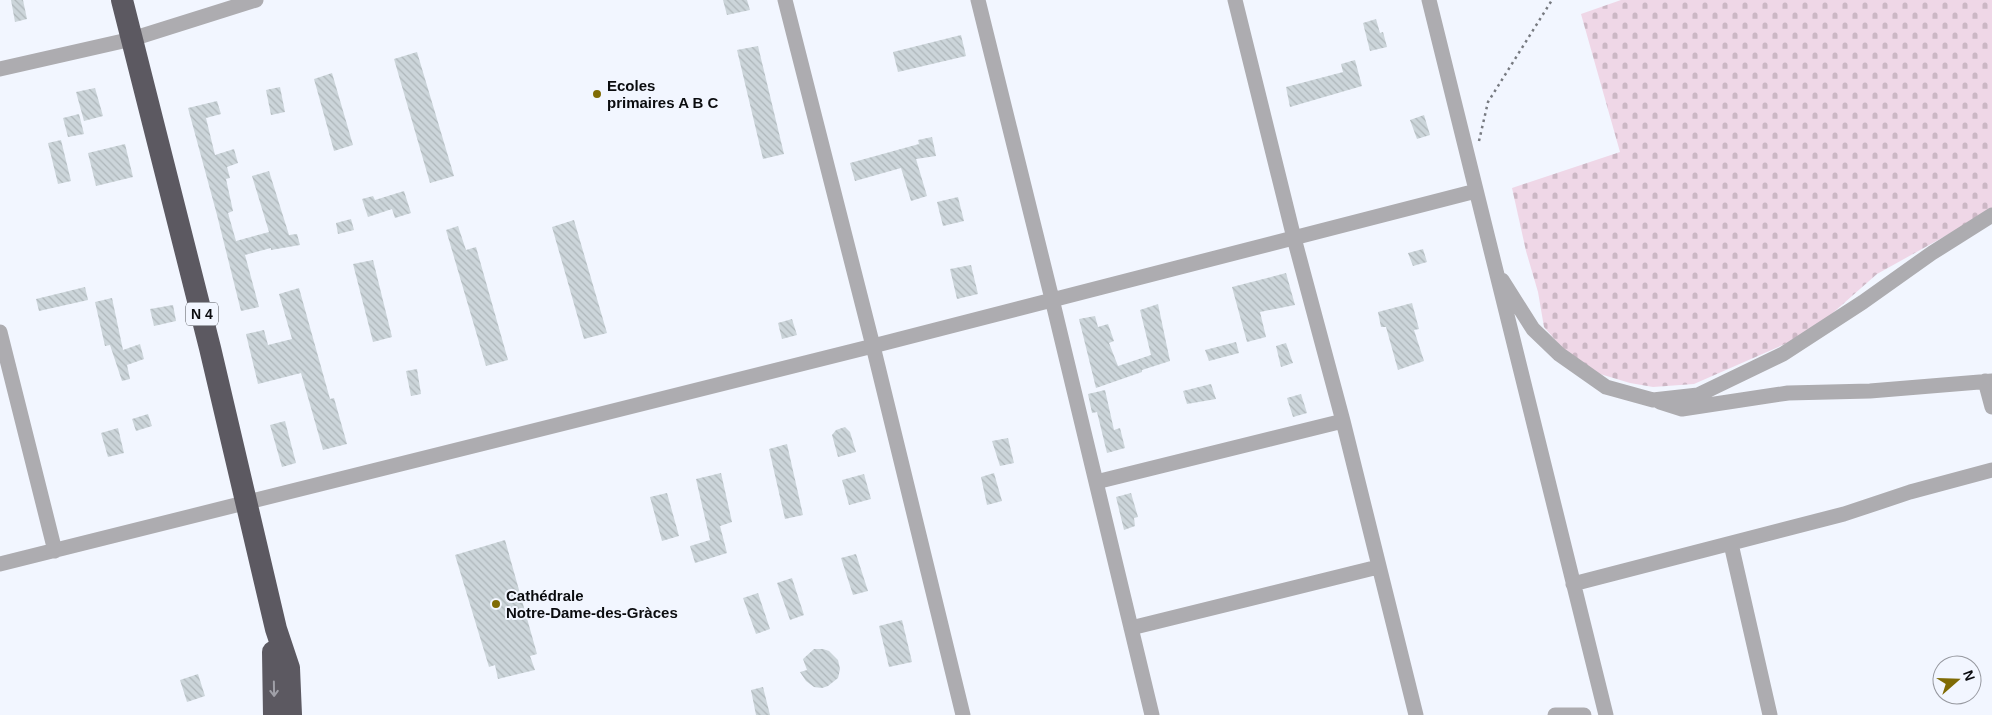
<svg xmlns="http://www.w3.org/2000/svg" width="1992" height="715" font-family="Arial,sans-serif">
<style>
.cemetery{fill:url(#cemetery-stones)}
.building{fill:url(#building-back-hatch)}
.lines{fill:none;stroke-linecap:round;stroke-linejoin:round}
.path{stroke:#777a80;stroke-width:2.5;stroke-dasharray:2.5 4;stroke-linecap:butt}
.minor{stroke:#adacb0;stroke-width:15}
.highway{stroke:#5c5961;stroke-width:22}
.oneway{stroke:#a0a0a8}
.poi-dot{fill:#7f6b05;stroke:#f2f6ff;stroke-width:2}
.labels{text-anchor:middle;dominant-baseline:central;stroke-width:4;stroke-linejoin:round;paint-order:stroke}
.shield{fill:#f2f6ff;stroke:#505257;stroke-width:1}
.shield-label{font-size:14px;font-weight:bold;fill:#0b0c0f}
.poi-label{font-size:15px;font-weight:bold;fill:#0b0c0f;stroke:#f2f6ff;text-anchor:start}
</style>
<defs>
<pattern id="cemetery-stones" width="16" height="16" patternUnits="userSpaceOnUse" patternTransform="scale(1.25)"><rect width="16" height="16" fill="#efd7e7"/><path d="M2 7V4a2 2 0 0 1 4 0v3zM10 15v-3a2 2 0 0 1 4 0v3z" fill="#ccb7c5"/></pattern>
<pattern id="building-back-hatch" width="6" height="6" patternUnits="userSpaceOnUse" patternTransform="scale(1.25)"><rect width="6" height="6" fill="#ccd5da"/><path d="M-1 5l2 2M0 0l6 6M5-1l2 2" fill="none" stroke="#aeb6ba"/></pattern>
</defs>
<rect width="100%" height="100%" fill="#f2f6ff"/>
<path class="cemetery" d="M1621,0H1992V210L1877,274L1810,333L1694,384L1653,387L1630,383L1600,374L1571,358L1544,327L1538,292L1526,251L1512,188L1620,152L1581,14Z"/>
<path class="building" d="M11,0H23L27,19L15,22Z
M723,0H747L750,10L727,15Z
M1376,19L1380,33L1383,32L1387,47L1370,51L1363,23Z
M961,35L966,56L898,72L893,52Z
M758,46L784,154L763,159L737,50Z
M417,52L454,176L430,183L394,59Z
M1355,60L1362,86L1290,107L1286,87L1343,72L1341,64Z
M332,73L353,145L334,151L314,79Z
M280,87L285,112L271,115L266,90Z
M95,88L103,116L84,121L76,92Z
M217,101L221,114L206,118L215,155L234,149L238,163L227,167L230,178L226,179L233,211L228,213L236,241L269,232L252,176L269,171L289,235L297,234L300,245L271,250V248L245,255L259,307L241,311L217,215L188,108Z
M79,114L84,134L68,137L63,118Z
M1424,115L1430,135L1417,139L1410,120Z
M932,137L936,156L916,159L927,196L911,201L901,168L855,181L850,163L919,144L918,140Z
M61,140L71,181L58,184L48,143Z
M125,144L133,177L96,186L88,153Z
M404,191L411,213L395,218L392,209L368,217L362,199L373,196L375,200Z
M958,197L964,221L943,226L937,202Z
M351,219L354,230L338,234L336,223Z
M574,220L607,333L584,339L552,227Z
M458,226L466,250L476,247L508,360L486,366L446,230Z
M1423,249L1427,262L1413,266L1408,253Z
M373,260L392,337L373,342L353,264Z
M971,265L978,294L957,299L950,269Z
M1286,273L1295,305L1260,312L1266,337L1247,342L1232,287Z
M85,287L88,300L39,311L36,299Z
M299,288L330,399L334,398L347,444L323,450L301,373L258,384L246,334L264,330L268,345L292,339L279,294Z
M112,298L123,350L140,344L144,359L127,365L130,379L122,381L110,345L105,346L95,302Z
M1412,303L1419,329L1414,330L1424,361L1398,370L1386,327H1381L1378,312Z
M1158,304L1170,361L1142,370V372L1096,388L1079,319L1095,316L1098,327L1108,324L1114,341L1109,343L1118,366L1151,355L1140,310Z
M173,305L176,321L154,326L150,309Z
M792,319L797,335L782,339L778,323Z
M1236,342L1239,353L1209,361L1205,350Z
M1286,343L1293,363L1281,367L1276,346Z
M417,369L421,394L411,396L406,371Z
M1211,384L1216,399L1187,404L1183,391Z
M1105,390L1114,430L1120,428L1125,448L1107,453L1097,412L1092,413L1088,394Z
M1301,394L1307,413L1293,417L1287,398Z
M148,414L152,426L136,431L132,419Z
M285,421L296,463L282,467L270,425Z
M845,427L850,432L856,452L838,457L832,435L836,430Z
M118,428L124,453L108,457L101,433Z
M1008,438L1014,463L1000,466L992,441Z
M787,444L803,515L785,519L769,449Z
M721,473L732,522L720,526L727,553L695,563L690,546L710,540L696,479Z
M994,473L1002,501L987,505L981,477Z
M864,474L871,499L849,505L842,480Z
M667,493L679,536L662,541L650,497Z
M1131,493L1138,517L1134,518L1135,526L1124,530L1116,497Z
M505,540L537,654L530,656L535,670L498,679L495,665L489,667L455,555Z
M856,554L868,591L853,595L841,558Z
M792,578L804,615L790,620L777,583Z
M758,593L770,629L756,634L743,598Z
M902,620L912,662L889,667L879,626Z
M814,649H823L829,651L838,660L840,669L838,678L828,686L822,688L814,687L806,681L800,672L807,670L803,659Z
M198,674L205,696L187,702L180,680Z
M763,687L770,715H756L751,690Z"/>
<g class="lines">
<path class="path" d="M1479,141L1488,102L1552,0"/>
<path class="minor" d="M785,0L873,346L963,715
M978,0L1052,299L1152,715
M1235,0L1294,238L1343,421L1416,715
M1429,0L1606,715
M0,69L132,39L256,0
M1502,280L1533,329L1559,354L1606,387L1653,400L1698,395L1783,354L1863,302L1932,253L1992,215
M0,332L55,551
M1985,381L1992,407
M1660,402L1682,409L1788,393L1870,391L1992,381
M1096,482L1343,421
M1731,544L1770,715
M0,564L873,346L1476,191
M1573,584L1844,514L1910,492L1992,470
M1131,628L1378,567
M1555,715H1584"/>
<path class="highway" d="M122,0L210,348L276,629L289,668L291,715
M273,652L274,715"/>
</g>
<defs><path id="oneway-shaft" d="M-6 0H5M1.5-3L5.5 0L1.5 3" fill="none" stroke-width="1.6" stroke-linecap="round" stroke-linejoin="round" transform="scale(1.25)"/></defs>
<use class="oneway" href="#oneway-shaft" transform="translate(274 689) rotate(89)"/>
<g class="poi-dot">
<circle cx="597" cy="94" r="5"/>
<circle cx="496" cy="604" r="5"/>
</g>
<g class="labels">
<rect class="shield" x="186" y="302.5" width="32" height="23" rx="4"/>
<g class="shield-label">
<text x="202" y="314">N 4</text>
</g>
<g class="poi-label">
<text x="607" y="85">Ecoles<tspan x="607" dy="17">primaires A B C</tspan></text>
<text x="506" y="595">Cathédrale<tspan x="506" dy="17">Notre-Dame-des-Gràces</tspan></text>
</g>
</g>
<g transform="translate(1957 680) rotate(70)"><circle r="24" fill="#f2f6ff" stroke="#96989f"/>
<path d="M0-4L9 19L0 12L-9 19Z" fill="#7f6b05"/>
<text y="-8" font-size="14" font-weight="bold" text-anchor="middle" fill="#0b0c0f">N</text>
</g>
</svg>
